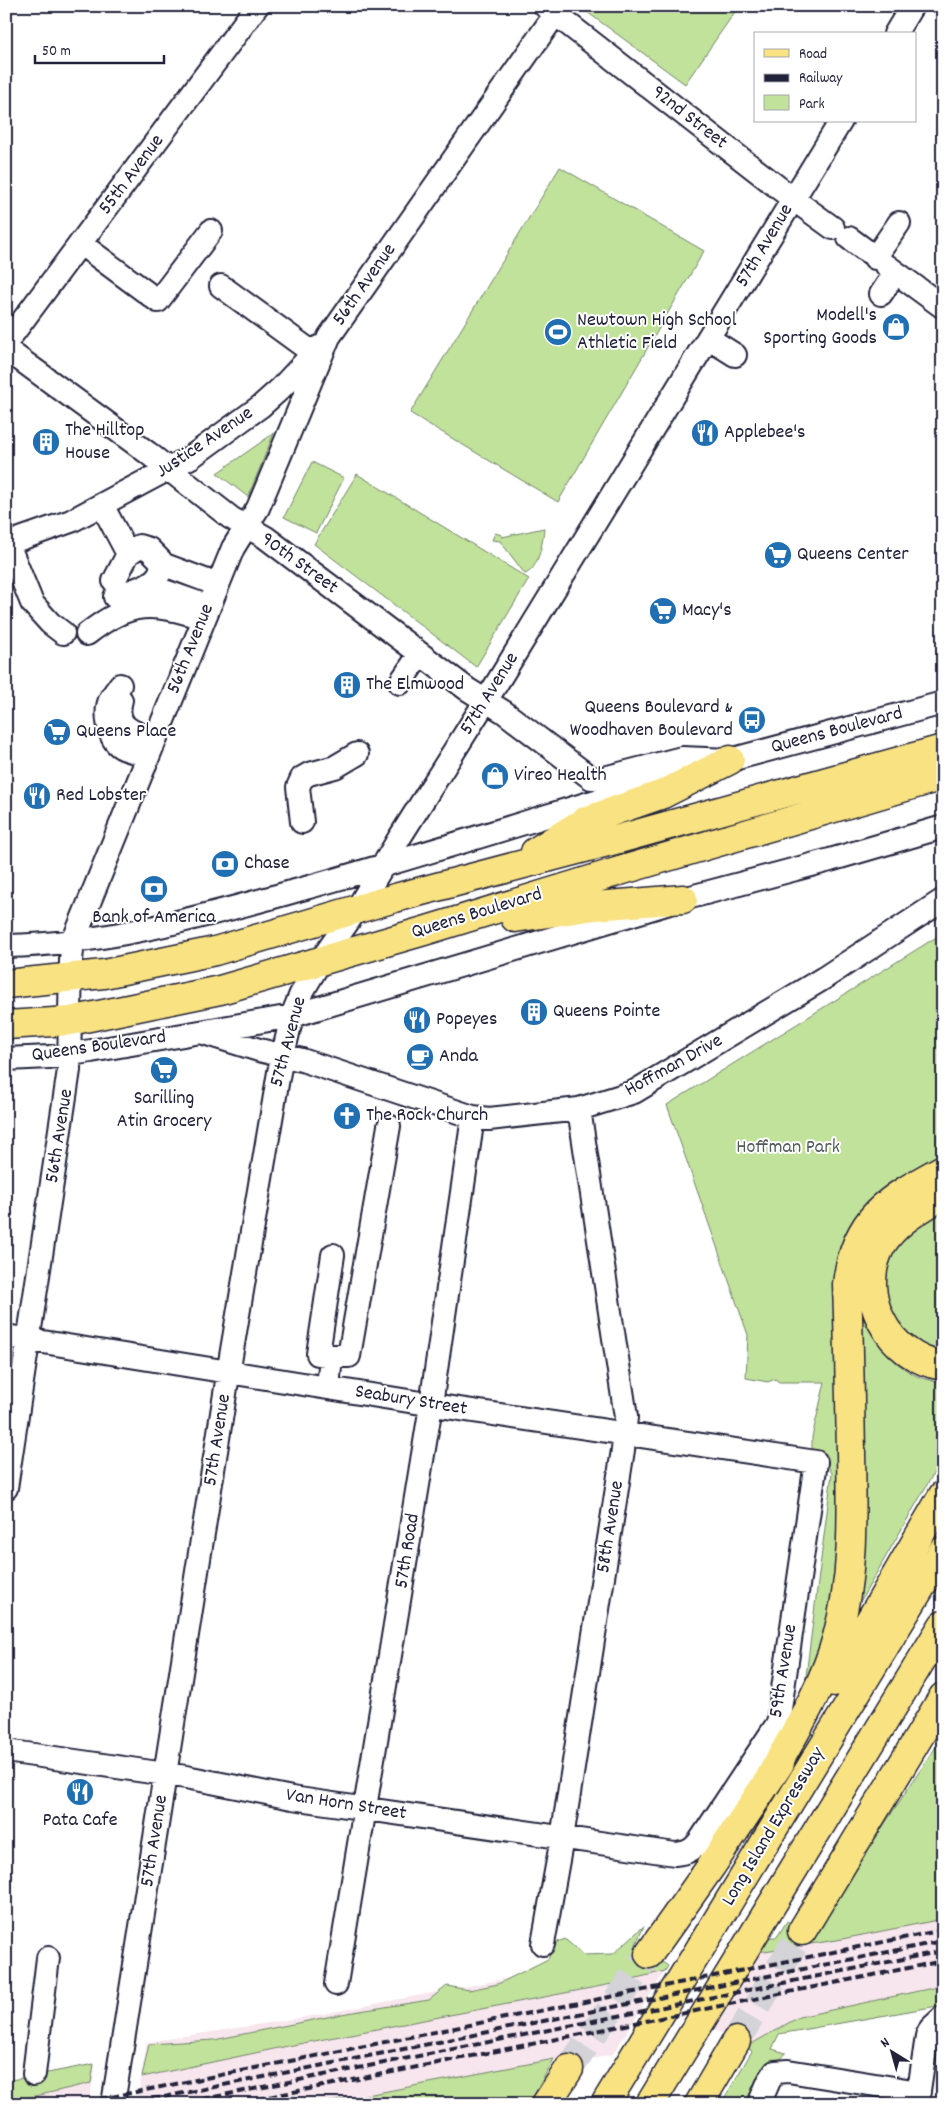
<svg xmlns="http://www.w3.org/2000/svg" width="949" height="2110" font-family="Dekko,sans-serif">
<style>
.built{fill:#f7e6ed}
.green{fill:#c1e29b;stroke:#72826b}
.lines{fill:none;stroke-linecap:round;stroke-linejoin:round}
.highway-tunnel{stroke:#d3d3d8;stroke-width:28;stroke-dasharray:28 14;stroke-linecap:butt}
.minor-casing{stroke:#22223b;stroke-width:26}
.major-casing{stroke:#22223b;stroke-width:31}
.highway-casing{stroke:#22223b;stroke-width:31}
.minor{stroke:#fff;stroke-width:22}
.major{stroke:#f8e281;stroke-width:28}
.highway{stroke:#f8e281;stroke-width:28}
.rail{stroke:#22223b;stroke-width:4;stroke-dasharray:8 4;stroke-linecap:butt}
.labels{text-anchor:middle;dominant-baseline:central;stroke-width:4;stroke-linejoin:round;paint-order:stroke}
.street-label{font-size:20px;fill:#22223b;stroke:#fff}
.poi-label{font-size:20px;fill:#22223b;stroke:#fff;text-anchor:start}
.park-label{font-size:20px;fill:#525c58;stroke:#fff}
</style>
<rect width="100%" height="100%" fill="#fff"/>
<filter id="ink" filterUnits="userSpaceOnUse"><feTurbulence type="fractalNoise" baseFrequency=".02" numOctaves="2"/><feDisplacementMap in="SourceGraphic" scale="10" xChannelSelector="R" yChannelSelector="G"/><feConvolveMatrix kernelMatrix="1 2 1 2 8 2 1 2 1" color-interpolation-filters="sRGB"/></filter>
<g filter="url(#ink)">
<path class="built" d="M943,1899V2000L775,2032L746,2047L712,2028L767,1937H777L787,1921L811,1936Z
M608,1959L668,1966L613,2054L593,2059L580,2077L554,2059L544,2079L535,2086L429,2104H137L147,2042L312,2016Z
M95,2065L89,2104H6V2084Z"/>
<path class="green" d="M592,6H739L685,84L587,12Z
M560,167L704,251L558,502L410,413Z
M274,433L248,497L217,473Z
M312,462L344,478L316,533L284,517Z
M357,474L529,579L476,667L314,544Z
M544,528C543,541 539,569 525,574L500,541L492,540L495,533L502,535V537Z
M943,933V1157L884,1192L836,1360L837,1439L840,1459L837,1597L803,1699L832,1473L825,1461L812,1448V1437L825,1382H779L775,1379L768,1382L746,1378L748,1335L667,1105Z
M943,1211V1353L923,1349L882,1312L888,1250L894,1253L911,1229Z
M861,1313C872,1337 891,1364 917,1376C925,1379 934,1381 943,1384V1457L853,1614Z
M943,1736V1919L837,1940L758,1952L767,1937H777L787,1921L810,1936Z
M644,1926L636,1944L668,1966L665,1971L612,1984L288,2046L142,2077L149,2044L214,2040L347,2013L429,2000L447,1986L469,1990L498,1984L548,1959L555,1943L565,1939L583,1955L613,1954Z
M937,1987L943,1996V2005L779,2034L772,2049L786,2053C780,2061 774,2062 767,2068C756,2076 752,2092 746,2104H721L752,2051L746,2047L799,2017Z
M554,2059L529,2104H320Z
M94,2064L91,2083L6,2103V2081Z"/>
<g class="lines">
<path class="highway-tunnel" d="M736,2041L802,1931
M569,2069L649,1954"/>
<defs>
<path id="minor" d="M545,6L793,199L833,228
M895,34L912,6
M849,238L868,252
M81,244L158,301L211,231
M875,258L899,223
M887,266L943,307
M221,286L313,353
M881,294L895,273
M708,338L735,355
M6,343L257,6
M6,349L148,453L231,518L265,537L467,689L504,712L591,778H604L682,758L730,760
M102,505L128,554
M6,544L71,521L191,457L261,406L280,389L319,347
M8,544L32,603L50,623L63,633
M162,564L218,585
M114,581L128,554L139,546L149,549L161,561C166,585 130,590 115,597
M147,585L201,604
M87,634C131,599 153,603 204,618
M400,683L420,654
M120,685C117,690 113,694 111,698C104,711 108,739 121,747C129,751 140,753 148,755
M121,700C113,728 134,733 155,739
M715,764L943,703
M302,822L298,787L302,778L309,774L335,767L357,754
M6,946C108,944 205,916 302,889C427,854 551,814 675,777
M204,1033L259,1050L302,1060L473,1117L489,1119L579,1109L634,1092L824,978L943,900
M6,1059L50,1057L91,1051L292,1016L683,899L830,860L943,827
M6,1336L446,1407L816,1462L778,1723L699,1842C692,1851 686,1853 675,1854L292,1798L186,1777L6,1751
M331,1356L318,1354L333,1255
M328,1388L331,1356H349L389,1126
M6,1488L69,1070L71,960L73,942L233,548L258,508L329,337L561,6
M543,1944L562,1838L623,1450L626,1417L579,1109
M336,1984L429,1418L473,1117
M34,2074L48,1958
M113,2104L231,1356L279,1072L292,1016L301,994L321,960L357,909L400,837L497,683L841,121
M759,2104L769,2081L775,2072L788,2071L919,2092
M917,2104L927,2036L931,2028L943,2017"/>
<path id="major" d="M535,852L585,821L663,794L730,760
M515,918L595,906L683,899
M6,984L104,974L215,951L395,898L619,839L943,749
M6,1025L70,1021L220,990L424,931L623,870L943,776"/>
<path id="highway" d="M943,1195C920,1209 895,1222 881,1246C855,1295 888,1358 943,1366
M834,1682L943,1495
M770,1777C795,1732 824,1686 837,1637C854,1576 852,1514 851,1452C850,1396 849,1340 847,1284C855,1217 888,1199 943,1169
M802,1931L943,1697
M649,1954L712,1865L780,1763
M546,2104L569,2069
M605,2104L943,1551
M650,2104L943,1625
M699,2104L736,2041"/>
</defs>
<use href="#minor" class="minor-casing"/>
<use href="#major" class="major-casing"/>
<use href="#highway" class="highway-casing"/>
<use href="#minor" class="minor"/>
<use href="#major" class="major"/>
<use href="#highway" class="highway"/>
<path class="rail" d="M76,2104L943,1930
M129,2104L943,1941
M179,2104L943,1951
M234,2104L943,1961"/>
</g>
</g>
<defs>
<symbol id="shop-disc" viewBox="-11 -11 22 22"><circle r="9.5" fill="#1f6fb2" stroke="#fff"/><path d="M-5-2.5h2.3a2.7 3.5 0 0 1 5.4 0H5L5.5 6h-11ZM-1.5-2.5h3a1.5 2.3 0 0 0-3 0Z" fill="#fff"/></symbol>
<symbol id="stadium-disc" viewBox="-11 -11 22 22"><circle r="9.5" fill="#1f6fb2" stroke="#fff"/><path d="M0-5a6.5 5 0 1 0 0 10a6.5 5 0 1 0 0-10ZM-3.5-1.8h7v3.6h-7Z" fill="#fff"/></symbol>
<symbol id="restaurant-disc" viewBox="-11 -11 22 22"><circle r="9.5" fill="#1f6fb2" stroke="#fff"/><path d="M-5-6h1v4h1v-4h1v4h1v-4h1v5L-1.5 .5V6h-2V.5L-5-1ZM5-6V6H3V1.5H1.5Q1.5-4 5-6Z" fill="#fff"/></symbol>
<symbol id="building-disc" viewBox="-11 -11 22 22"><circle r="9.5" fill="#1f6fb2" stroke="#fff"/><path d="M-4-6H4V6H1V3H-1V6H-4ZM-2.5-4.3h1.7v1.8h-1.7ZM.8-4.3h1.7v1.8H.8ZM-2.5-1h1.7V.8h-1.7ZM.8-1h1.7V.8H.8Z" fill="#fff"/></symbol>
<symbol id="supermarket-disc" viewBox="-11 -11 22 22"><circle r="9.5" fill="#1f6fb2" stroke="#fff"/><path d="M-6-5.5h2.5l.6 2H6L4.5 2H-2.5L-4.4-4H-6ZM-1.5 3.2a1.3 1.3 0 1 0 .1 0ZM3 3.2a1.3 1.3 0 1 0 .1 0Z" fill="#fff"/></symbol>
<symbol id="bus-disc" viewBox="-11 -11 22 22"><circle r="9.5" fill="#1f6fb2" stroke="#fff"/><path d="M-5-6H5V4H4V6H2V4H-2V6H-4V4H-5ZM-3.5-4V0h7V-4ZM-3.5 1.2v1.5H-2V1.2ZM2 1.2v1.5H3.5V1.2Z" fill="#fff"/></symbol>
<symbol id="bank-disc" viewBox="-11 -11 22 22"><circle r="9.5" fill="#1f6fb2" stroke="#fff"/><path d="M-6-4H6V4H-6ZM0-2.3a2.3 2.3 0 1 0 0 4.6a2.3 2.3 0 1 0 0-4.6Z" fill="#fff"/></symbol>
<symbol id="cafe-disc" viewBox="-11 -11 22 22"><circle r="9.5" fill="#1f6fb2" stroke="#fff"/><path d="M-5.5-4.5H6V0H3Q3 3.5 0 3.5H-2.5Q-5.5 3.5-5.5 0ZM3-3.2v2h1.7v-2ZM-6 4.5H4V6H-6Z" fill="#fff"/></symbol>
<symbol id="church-disc" viewBox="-11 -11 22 22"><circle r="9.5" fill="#1f6fb2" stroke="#fff"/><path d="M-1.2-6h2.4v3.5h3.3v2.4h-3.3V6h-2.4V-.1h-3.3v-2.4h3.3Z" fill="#fff"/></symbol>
</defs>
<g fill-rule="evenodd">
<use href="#shop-disc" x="880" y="311" width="32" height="32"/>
<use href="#stadium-disc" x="542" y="316" width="32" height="32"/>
<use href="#restaurant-disc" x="689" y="417" width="32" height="32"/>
<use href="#building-disc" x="30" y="426" width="32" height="32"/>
<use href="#supermarket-disc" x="762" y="539" width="32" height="32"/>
<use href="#supermarket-disc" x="647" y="595" width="32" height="32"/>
<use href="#building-disc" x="331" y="669" width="32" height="32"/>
<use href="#bus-disc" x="736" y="704" width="32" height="32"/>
<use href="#supermarket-disc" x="41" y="716" width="32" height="32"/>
<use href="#shop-disc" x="479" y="760" width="32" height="32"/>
<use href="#restaurant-disc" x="21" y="780" width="32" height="32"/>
<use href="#bank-disc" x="209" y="848" width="32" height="32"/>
<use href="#bank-disc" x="138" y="873" width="32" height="32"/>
<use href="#building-disc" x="518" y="996" width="32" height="32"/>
<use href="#restaurant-disc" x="401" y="1004" width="32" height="32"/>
<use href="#cafe-disc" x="404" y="1041" width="32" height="32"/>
<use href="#supermarket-disc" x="148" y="1054" width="32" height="32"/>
<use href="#church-disc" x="331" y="1100" width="32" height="32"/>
<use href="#restaurant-disc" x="64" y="1776" width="32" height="32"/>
</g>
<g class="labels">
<g class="street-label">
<text transform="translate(689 118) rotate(38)">92nd Street</text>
<text transform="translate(132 175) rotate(-53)">55th Avenue</text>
<text transform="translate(765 246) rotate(-59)">57th Avenue</text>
<text transform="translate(365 285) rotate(-55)">56th Avenue</text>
<text transform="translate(205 443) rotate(-34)">Justice Avenue</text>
<text transform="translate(299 564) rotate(36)">90th Street</text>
<text transform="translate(191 649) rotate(-68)">56th Avenue</text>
<text transform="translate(490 694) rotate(-58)">57th Avenue</text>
<text transform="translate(837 731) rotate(-15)">Queens Boulevard</text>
<text transform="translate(477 914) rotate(-17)">Queens Boulevard</text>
<text transform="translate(289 1042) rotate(-75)">57th Avenue</text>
<text transform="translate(99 1047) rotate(-8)">Queens Boulevard</text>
<text transform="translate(674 1066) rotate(-29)">Hoffman Drive</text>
<text transform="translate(60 1136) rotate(-81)">56th Avenue</text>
<text transform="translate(411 1401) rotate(9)">Seabury Street</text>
<text transform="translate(218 1440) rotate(-81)">57th Avenue</text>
<text transform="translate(611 1527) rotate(-81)">58th Avenue</text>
<text transform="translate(408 1551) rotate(-81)">57th Road</text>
<text transform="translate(784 1671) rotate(-81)">59th Avenue</text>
<text transform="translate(346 1805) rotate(9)">Van Horn Street</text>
<text transform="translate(774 1827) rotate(-59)">Long Island Expressway</text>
<text transform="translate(155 1841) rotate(-81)">57th Avenue</text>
</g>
<g class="poi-label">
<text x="877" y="316" text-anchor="end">Modell's<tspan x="877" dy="23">Sporting Goods</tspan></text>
<text x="577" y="321">Newtown High School<tspan x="577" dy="23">Athletic Field</tspan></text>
<text x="65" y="431">The Hilltop<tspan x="65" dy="23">House</tspan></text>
<text x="724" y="433">Applebee's</text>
<text x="797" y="555">Queens Center</text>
<text x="682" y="611">Macy's</text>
<text x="366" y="685">The Elmwood</text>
<text x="733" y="708" text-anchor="end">Queens Boulevard &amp;<tspan x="733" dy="23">Woodhaven Boulevard</tspan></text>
<text x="76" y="732">Queens Place</text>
<text x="514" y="776">Vireo Health</text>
<text x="56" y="796">Red Lobster</text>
<text x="244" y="864">Chase</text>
<text x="154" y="918" text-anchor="middle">Bank of America</text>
<text x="553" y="1012">Queens Pointe</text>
<text x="436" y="1020">Popeyes</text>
<text x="439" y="1057">Anda</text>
<text x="164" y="1099" text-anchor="middle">Sarilling<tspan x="164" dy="23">Atin Grocery</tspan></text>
<text x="366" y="1116">The Rock Church</text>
<text x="80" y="1821" text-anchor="middle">Pata Cafe</text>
</g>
<g class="park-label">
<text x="788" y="1148">Hoffman Park</text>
</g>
</g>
<rect width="949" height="2110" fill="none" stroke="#fff" stroke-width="25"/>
<rect x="12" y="12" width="924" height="2085" fill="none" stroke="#22223b" stroke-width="2" filter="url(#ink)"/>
<rect x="754" y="32" width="162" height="90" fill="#ffffff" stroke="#a7a7b1"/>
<rect x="764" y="49" width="25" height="8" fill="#f8e281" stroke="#a7a7b1"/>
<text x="799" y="58" font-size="15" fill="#22223b">Road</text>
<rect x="764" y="74" width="25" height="8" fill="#22223b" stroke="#a7a7b1"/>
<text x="799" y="82" font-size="15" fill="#22223b">Railway</text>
<rect x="764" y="95" width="25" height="15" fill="#c1e29b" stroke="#a7a7b1"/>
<text x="799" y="108" font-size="15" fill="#22223b">Park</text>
<g transform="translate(892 2052) rotate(323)" stroke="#ffffff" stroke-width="4" paint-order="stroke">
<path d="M0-4L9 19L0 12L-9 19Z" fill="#22223b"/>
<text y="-8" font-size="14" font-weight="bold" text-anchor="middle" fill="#22223b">N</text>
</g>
<path d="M35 55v8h129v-8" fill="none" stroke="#22223b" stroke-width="2.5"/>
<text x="42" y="55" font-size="15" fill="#22223b" stroke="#ffffff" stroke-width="4" paint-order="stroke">50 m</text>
</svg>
